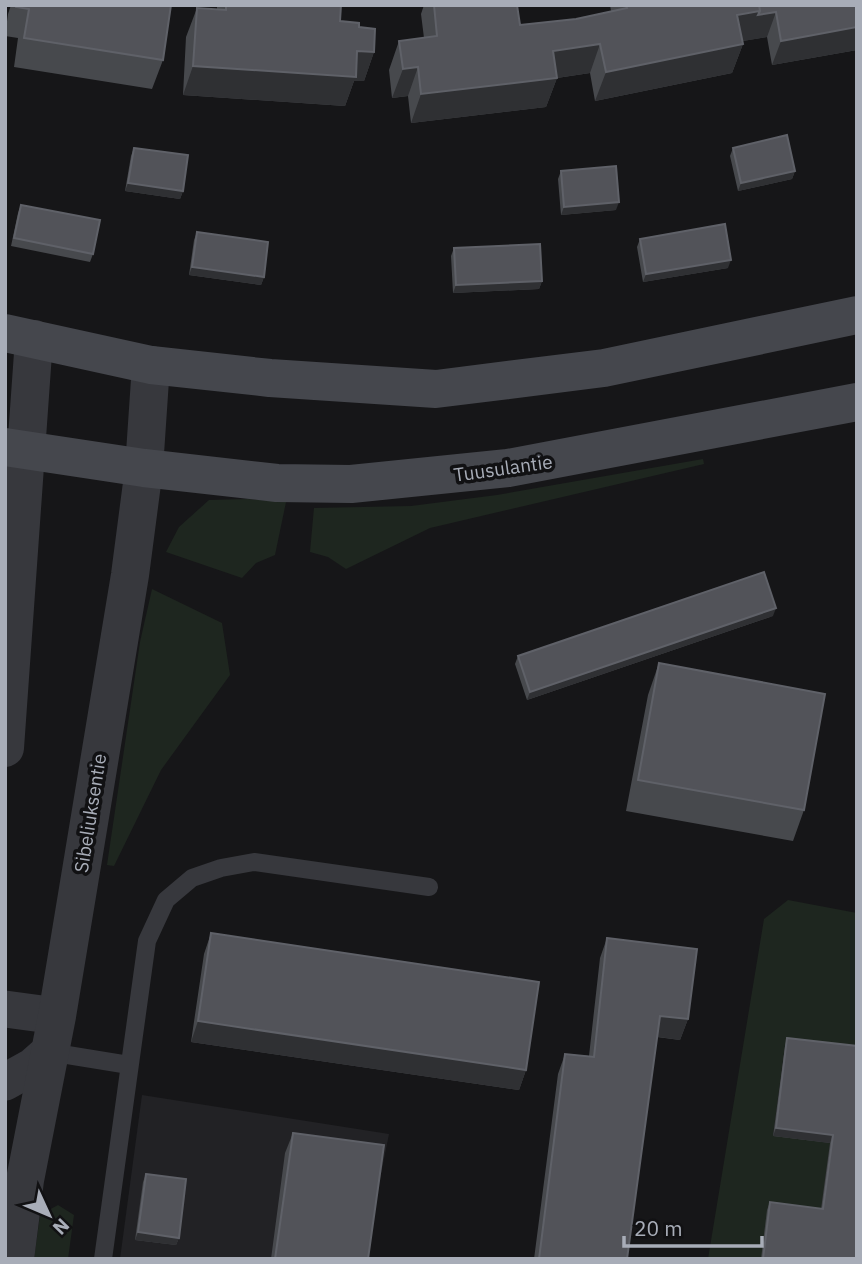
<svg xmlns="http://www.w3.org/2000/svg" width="862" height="1264" font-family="'IBM Plex Sans',sans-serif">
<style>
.built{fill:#222225}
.green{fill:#1e261f}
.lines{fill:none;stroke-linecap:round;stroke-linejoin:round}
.service{stroke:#37383d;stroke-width:18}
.minor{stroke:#37383d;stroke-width:37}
.tertiary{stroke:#37383d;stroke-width:38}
.secondary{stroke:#45474d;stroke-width:38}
.wall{fill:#47494d}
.shaded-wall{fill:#2f3033}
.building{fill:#525359;stroke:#5f6168;stroke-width:2}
.labels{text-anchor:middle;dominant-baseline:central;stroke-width:7;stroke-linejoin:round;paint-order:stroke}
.street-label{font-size:19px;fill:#a8adb8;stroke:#111113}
</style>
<rect width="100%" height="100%" fill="#161618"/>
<path class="built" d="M142,1095L389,1134L364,1259H120Z"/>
<path class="green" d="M703,459L704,464L430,528L346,569L328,557L310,552L314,508L411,506L497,495Z
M248,499L286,502L275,555L256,563L242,578L166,552L179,527L209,500Z
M152,589L222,623L230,675L161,770L114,866L107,865L140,642Z
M788,900L857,913V1055L785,1046L773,1135L830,1143L820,1217L761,1259H708L764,919Z
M58,1205L74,1215L68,1259H34L40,1215Z"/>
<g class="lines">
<path class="service" d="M49,1052L129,1065
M103,1259L147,941L166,900L192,878L221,868L254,862L429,887"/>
<path class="minor" d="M5,1009L57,1016
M5,1082L32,1067L49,1052"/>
<path class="tertiary" d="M5,748L34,339
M15,1259L25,1180L57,1016L130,575L144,468L151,365"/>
<path class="secondary" d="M5,333L151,365L270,378L436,389L604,368L857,315
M5,447L144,468L277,483L351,484L508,468L857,402"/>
</g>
<path class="wall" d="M11,5H171L163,60L152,89L14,67L18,38L5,36L8,14Z
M217,5H341L340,21L359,27L374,52L364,81H354L345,106L183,95L186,37L197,8L217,9Z
M424,5H517L520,25L576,19L611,11L610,5H857V50L772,65L767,37L742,41L743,44L732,73L595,101L590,73L557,78L546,107L411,123L408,96L392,98L389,70L399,41L424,38L421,14Z
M134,148L183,191L180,199L125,191L131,156Z
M733,148L795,171L792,179L738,191L730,156Z
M561,171L616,210L561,215L558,179Z
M21,205L93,254L90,262L11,246L18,213Z
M197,232L264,277L261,285L189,275L194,240Z
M640,239L728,268L643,282L637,247Z
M454,248L542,281L539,289L453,293L451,256Z
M773,616L527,700L515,664L518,656Z
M659,663L804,810L793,841L626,811L648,695Z
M211,933L526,1070L519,1090L191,1042L204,954Z
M607,938L688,1019L680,1040L657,1037L627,1259H534L558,1074L565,1054L589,1056L600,958Z
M787,1038L857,1046V1259H761L767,1210L770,1202L821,1209L830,1143L773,1136L785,1046Z
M293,1133L368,1259H271L285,1153Z
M146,1174L179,1238L176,1245L135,1240L143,1182Z"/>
<path class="shaded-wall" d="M760,11L776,12L767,37L726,44L737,15Z
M857,27V50L772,65L781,41Z
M600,44L590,73L550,79L557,78L546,107L411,123L421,94L553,51Z
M743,44L732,73L595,101L606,72Z
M357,51L374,52L364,81H354L345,106L183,95L193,66Z
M418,67L408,96L392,98L403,69Z
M795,171L792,179L738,191L741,183Z
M128,183L183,191L180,199L125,191Z
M619,202L616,210L561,215L564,207Z
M731,260L728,268L643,282L646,274Z
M192,267L264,277L261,285L189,275Z
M542,281L539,289L453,293L456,285Z
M776,608L773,616L527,700L530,692Z
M660,1016L688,1019L680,1040L652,1036Z
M198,1021L526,1070L519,1090L191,1042Z
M776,1128L833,1135L830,1143L773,1136Z
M138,1232L179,1238L176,1245L135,1240Z"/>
<path class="building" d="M16,5H171L163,60L24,38L29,9L16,7Z
M226,5H341L340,21L359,23V27L375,29L374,52L357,51L356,77L193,66L197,8L226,10Z
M434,5H517L520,25L576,19L627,8L626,5H759L760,11L737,15L743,44L606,72L600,44L553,51L557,78L421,94L418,67L403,69L399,41L437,36Z
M759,5H857V27L781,41L776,12L758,15L760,11Z
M787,135L795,171L741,183L733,148Z
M134,148L188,155L183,191L128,183Z
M616,166L619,202L564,207L561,171Z
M21,205L100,220L93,254L14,238Z
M725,224L731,260L646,274L640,239Z
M197,232L268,242L264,277L192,267Z
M540,244L542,281L456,285L454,248Z
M764,572L776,608L530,692L518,656Z
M659,663L825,694L804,810L638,780Z
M211,933L539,982L526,1070L198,1021Z
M607,938L697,949L688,1019L660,1016L627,1259H539L565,1054L594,1057Z
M787,1038L857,1046V1259H763L770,1202L823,1209L833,1135L776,1128Z
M293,1133L384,1145L368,1259H275Z
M146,1174L186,1179L179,1238L138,1232Z"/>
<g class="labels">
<g class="street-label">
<text transform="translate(503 468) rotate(-8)">Tuusulantie</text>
<text transform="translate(90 813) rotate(-81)">Sibeliuksentie</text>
</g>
</g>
<rect width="862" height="1264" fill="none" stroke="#a8adb8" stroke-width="14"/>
<g transform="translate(49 1215) rotate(134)" stroke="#111113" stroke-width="5" paint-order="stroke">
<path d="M0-5L12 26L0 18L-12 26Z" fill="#a8adb8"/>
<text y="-10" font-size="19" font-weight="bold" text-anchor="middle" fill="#a8adb8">N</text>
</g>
<path d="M624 1236v10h138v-10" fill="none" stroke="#a8adb8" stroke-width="3.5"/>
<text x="634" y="1236" font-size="21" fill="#a8adb8" stroke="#111113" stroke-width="5" paint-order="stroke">20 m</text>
</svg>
